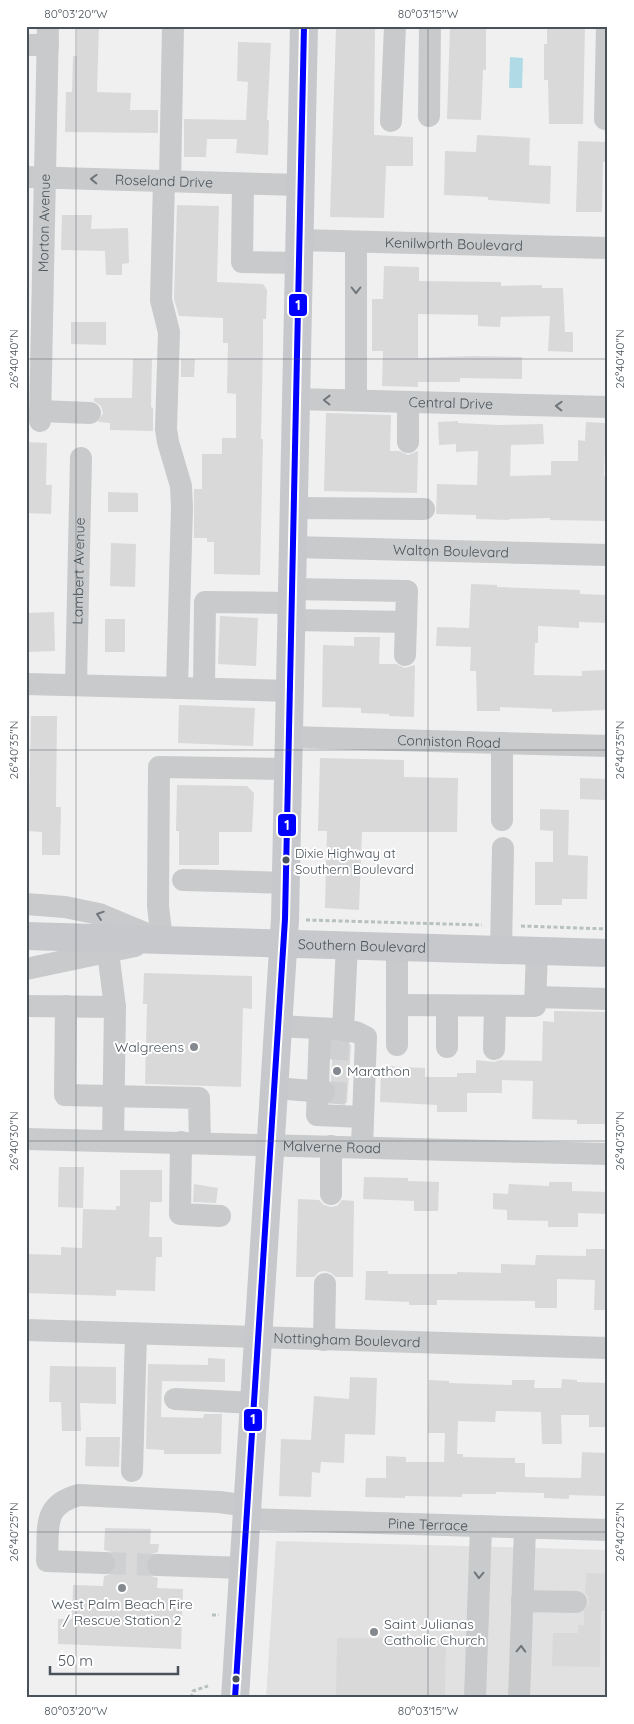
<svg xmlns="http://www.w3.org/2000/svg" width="634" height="1724" font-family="Quicksand,sans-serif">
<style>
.education{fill:#e2e1e1}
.water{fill:#b0dbe6}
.building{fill:#d9d9da}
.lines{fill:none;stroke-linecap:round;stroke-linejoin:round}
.minor-tunnel{stroke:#cfd0d2;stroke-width:22;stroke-dasharray:22 11;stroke-linecap:butt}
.path{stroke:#b7c1be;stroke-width:3;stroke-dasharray:4 2.5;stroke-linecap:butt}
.minor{stroke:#c8cacb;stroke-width:22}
.major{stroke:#c6c8cb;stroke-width:28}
.bus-1-casing{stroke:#fff;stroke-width:10}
.bus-1{stroke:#00f;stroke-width:6}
.oneway{stroke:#6f767c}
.ticks{fill:none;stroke:#49525a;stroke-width:1;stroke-opacity:0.45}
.bus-dot{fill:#49525a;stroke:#fff;stroke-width:2}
.poi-dot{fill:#83898e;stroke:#fff;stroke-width:2}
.labels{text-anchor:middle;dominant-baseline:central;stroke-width:4;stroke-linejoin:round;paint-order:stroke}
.bus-label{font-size:13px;fill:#49525a;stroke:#fff;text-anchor:start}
.street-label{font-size:14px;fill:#49525a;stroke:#fff}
.poi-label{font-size:14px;fill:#49525a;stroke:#fff;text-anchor:start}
.line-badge{stroke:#fff;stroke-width:2}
.badge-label{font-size:14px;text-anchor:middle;font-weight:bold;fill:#fff}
.neatline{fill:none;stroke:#49525a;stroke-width:2}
.ticks-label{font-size:12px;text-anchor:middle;fill:#49525a}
</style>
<rect width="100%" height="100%" fill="#f0f0f0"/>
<path class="education" d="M276,1541L608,1550V1698H266Z"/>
<path class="water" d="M510,57L523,58L522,88H509Z"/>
<path class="building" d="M77,26H99L97,92L131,93L130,110H158V133L65,132L66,92H72L73,56H77Z
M343,26H375L374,135L413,137V166H386L384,218L330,217L336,28H343Z
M450,26H486V70H483L481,120L447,119Z
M547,26H585L583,124H549L548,80H544V44H547Z
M238,42L271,43L267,120H269L268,155L236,153L237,139H207L206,157H184V119L246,120L248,82L237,81Z
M477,135L530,138L529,165L551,166L550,204L488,200V197L444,195L445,151L476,152Z
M578,141L608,142V162H603L602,212H576Z
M177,205L219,206L217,282L263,284L267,290L266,319H263V344L261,439H263L260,575L214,574V542H207V538H194V489H202V454H222V438H236V394L227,393L228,343H223V318L179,316L174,299Z
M62,215H92L91,229L128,228L129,263L122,264V275H106L105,251L61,250Z
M384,266L419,267V281L501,282V286L542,285V288H563L565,332H573V352L548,351L550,316L501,317L500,327L478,326V315L418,314V358L473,356L522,357V379L460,378V382H418V387L382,386L383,351H372V299H383Z
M71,322H106V345L71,344Z
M133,359H152L151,407L153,408V431L110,430V423L98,422L103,413L101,406L94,401V398H132Z
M181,359H195L194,377H181Z
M326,413L391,415L390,451H399L408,455L418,451L417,493L324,491Z
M458,421V423L500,425L543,424L544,444L511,445L510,476L551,475V461H578V440L585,441L586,422L606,423L604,476H608V521L550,520V518L509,519V520L476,519V515L436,514L437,484L477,485L478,451L456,452V444L439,445L438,422Z
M26,442L47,443L46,485H52L51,514L26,513Z
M108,492L138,493V512H108Z
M111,543L136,544L135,587L110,586Z
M471,584L497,585V587L580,590V594L608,595V623L579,622V628L538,626V643H535L534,675L582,676V671L606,670L607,710L552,712V709L500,707V711H477L476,671H470L471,647L436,646L437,627L469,628Z
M54,612L55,651L28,652L27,613Z
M220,616L258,618L256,666L218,664Z
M105,619H125V652H105Z
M354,637H380L379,664H396L405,668L415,665L414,717L389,716V714L361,713V708L322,707L323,645L354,646Z
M179,705L255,708L253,746L178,743Z
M31,716H57L56,807H61L60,855H42V832L26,831V806H29Z
M320,758L404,760V777L458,778L457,832H362L359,910L325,908L327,831H318Z
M580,778L607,779L606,800L580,799Z
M177,785L247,786L254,793L252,832H219V865H179V831H176Z
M540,809L569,810L568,855L588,856L587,899H562V905H535V862H553V831L540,830Z
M144,973L252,976V1009L243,1008L241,1087L145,1084L147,1004H143Z
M554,1011L608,1012L606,1124H577V1120L532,1119L533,1081L502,1080V1093H467V1112H437V1105L380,1102L381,1066L425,1068V1077H457V1073H476V1060L494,1062L500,1060L542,1061L543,1021L554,1022Z
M337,1041L351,1045L347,1103L331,1102L335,1099L337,1094L336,1087L331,1081L333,1042Z
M59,1167H84L83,1208L58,1207Z
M120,1170H162V1202H150L149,1237H162V1257H156L155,1291L116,1290V1296L26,1293V1254L61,1255V1247L82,1248L83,1209L116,1210V1206H120Z
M364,1177L408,1178V1181L439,1182L438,1211H414V1201L363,1199Z
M549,1182H572V1191L608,1192V1214L578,1213V1227H548V1221L507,1220V1210L493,1209V1193L508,1194L509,1184L549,1186Z
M194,1184L218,1188L216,1203L193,1202Z
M298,1199L319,1200L324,1205L331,1207L337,1206L342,1200L354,1201L353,1277H336L331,1273L325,1271L319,1272L314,1277H296Z
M586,1249H608V1310H594L595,1280L557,1279V1308H535V1301L437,1300V1305H409V1302L365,1300L366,1271H388V1274H457V1272L501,1273V1264L535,1265L536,1255L586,1256Z
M208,1358L225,1359V1382L162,1381L161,1417L203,1418L204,1414H222L221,1454H164V1450L146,1449L148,1364L208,1365Z
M50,1366L116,1367V1404L80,1403L81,1431H62L61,1402H49Z
M350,1377L377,1378L375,1435L345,1434L344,1463L321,1462L320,1473L312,1472L311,1497L279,1496L281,1439L311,1440L314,1396L349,1399Z
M562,1379L577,1380V1382L608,1383V1427H589V1415H561L562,1444H542L541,1412L496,1411L495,1422L458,1421L457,1454H463V1457L515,1458V1463H525V1477L581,1478L582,1452L607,1453L606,1496L569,1495V1499L544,1498V1493L496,1492V1494H462V1497L405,1496V1498L365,1497L366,1478H386V1456L406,1457V1462H444L445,1433H428L429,1380L449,1381V1383L512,1385V1380H535L534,1388H561Z
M86,1437H120L119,1467L85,1466Z
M105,1528L151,1529L150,1544H159L158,1552L151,1554L147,1558L145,1565L147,1572L151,1576L158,1578L157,1588L183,1589L181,1649L58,1644V1619H72L73,1585L103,1586L104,1576L111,1574L115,1570L117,1563L115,1556L111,1552L104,1550Z
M586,1573L608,1574V1611H601L600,1667L552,1666L553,1633H578V1625H584V1612L589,1603L588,1596L585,1593Z
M337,1638L446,1639L445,1698H336Z"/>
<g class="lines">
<path class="minor-tunnel" d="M327,1048L351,1050
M324,1092L348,1094
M104,1563L158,1565"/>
<path class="path" d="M306,920L482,925
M521,926L608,929
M212,1615H219
M33,1697L35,1698
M191,1698L193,1691L208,1686"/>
<g class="minor">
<path d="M26,45H48"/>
<path d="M429,116L430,26"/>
<path d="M605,119L607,26"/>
<path d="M391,121L395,26"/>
<path id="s1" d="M26,177L300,185"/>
<path d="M164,181L161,300L169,332L166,429L168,442L181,486L182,507L177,688"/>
<path d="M170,181L173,26"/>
<path d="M243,184L242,262L299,263"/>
<path id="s2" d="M299,240L608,248"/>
<path id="s3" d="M295,399L608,407"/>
<path d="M356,400V242"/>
<path d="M40,411L90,413"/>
<path id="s4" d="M40,421L48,26"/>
<path d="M408,442V402"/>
<path d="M294,508L424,509"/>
<path id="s5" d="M293,547L608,555"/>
<path d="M292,589L407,591L405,655"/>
<path d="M292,620L406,622"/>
<path d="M26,684L290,691"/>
<path id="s6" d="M76,685L81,458"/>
<path d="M204,688L205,602L292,603"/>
<path id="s7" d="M289,737L608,746"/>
<path d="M502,820V743"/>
<path d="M183,880L287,883"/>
<path d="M26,904L65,907L99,914L154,937"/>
<path d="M162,940L158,906L159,767L289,769"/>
<path d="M347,945L343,1030L356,1032L366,1037L362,1147"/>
<path d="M397,947V1045"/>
<path d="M501,950L503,848"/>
<path d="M108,952L115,1007"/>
<path d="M26,969L135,946"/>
<path d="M536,997L608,999"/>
<path d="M397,1005L535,1006L537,951"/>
<path d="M26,1006L115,1007L113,1141"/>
<path d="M66,1006L65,1095L199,1098L200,1143"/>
<path d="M447,1006V1047"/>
<path d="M279,1026L334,1029"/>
<path d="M320,1029L317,1115L362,1117"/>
<path d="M494,1049L495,1006"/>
<path d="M275,1088L324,1092"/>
<path id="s8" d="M26,1139L608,1154"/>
<path d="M181,1142L180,1214L220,1216"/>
<path d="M331,1194V1146"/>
<path id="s9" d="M26,1330L608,1348"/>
<path d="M324,1340L325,1284"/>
<path d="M175,1399L254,1403"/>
<path d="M132,1471L136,1334"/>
<path id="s10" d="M247,1519L608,1530"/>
<path d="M104,1563L47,1561C49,1529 41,1505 79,1495L219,1502L248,1506"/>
<path d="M158,1565L244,1568"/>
<path d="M522,1601L576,1602"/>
<path d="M475,1698L481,1526"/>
<path d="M519,1698L525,1528"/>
</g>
<g class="major">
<path id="s11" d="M26,936L608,953"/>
<path d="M235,1698L285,919L304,26"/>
</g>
<defs>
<path id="bus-1" d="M235,1698L285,919L304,26"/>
</defs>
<use href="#bus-1" class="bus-1-casing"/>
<use href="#bus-1" class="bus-1"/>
</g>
<defs><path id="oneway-chevron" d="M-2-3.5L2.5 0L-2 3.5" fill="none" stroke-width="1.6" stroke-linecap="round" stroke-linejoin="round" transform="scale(1.25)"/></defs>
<g class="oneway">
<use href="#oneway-chevron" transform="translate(94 179) rotate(-178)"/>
<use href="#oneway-chevron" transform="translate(356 290) rotate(90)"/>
<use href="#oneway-chevron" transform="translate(327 400) rotate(-179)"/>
<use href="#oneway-chevron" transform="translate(559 406) rotate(-178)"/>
<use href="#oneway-chevron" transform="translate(100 915) rotate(-161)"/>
<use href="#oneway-chevron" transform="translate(479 1575) rotate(92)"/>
<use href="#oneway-chevron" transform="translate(521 1649) rotate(-88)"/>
</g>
<path class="ticks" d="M76,26V1698M428,26V1698M26,359H608M26,750H608M26,1141H608M26,1532H608"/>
<g class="bus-dot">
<circle cx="286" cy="860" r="4.5"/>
<circle cx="236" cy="1679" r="4.5"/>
</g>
<g class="poi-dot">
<circle cx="194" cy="1047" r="5"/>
<circle cx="337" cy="1071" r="5"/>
<circle cx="122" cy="1588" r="5"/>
<circle cx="374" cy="1632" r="5"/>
</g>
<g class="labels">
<g class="bus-label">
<text x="295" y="853">Dixie Highway at<tspan x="295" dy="16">Southern Boulevard</tspan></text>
</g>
<g class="street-label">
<text stroke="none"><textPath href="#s1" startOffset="138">Roseland Drive</textPath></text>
<text stroke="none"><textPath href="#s4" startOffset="198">Morton Avenue</textPath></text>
<text stroke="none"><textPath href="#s2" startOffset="155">Kenilworth Boulevard</textPath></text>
<text stroke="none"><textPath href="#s3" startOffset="156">Central Drive</textPath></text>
<text stroke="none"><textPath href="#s5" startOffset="158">Walton Boulevard</textPath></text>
<text stroke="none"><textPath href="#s6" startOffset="114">Lambert Avenue</textPath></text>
<text stroke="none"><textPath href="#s7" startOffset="160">Conniston Road</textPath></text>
<text stroke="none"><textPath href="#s11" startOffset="336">Southern Boulevard</textPath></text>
<text stroke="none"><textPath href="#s8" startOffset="306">Malverne Road</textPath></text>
<text stroke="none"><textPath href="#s9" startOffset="321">Nottingham Boulevard</textPath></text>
<text stroke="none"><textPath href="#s10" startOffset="181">Pine Terrace</textPath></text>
</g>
<g class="poi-label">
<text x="184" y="1047" text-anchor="end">Walgreens</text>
<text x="347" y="1071">Marathon</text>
<text x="122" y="1604" text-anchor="middle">West Palm Beach Fire<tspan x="122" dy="16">/ Rescue Station 2</tspan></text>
<text x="384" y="1624">Saint Julianas<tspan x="384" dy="16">Catholic Church</tspan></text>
</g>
</g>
<g class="line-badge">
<rect x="288" y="293" width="20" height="24" rx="5" fill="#00f"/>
<rect x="277" y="813" width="20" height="24" rx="5" fill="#00f"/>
<rect x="243" y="1408" width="20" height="24" rx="5" fill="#00f"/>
</g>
<g class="badge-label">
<text x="298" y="310">1</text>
<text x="287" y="830">1</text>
<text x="253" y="1424">1</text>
</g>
<rect width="634" height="1724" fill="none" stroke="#ffffff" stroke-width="55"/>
<path d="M50 1666v8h128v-8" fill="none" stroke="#49525a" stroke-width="2.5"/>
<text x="58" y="1666" font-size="15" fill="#49525a" stroke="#ffffff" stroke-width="4" paint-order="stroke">50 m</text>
<rect x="28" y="28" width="578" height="1668" class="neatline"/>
<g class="ticks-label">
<text x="76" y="18">80°03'20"W</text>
<text x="428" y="18">80°03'15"W</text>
<text transform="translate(14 359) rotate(-90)" y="4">26°40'40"N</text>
<text transform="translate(620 359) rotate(-90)" y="4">26°40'40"N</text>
<text transform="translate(14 750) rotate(-90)" y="4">26°40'35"N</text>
<text transform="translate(620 750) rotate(-90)" y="4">26°40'35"N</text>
<text transform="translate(14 1141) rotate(-90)" y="4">26°40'30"N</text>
<text transform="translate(620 1141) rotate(-90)" y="4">26°40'30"N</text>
<text transform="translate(14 1532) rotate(-90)" y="4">26°40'25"N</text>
<text transform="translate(620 1532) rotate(-90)" y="4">26°40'25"N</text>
<text x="76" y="1715">80°03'20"W</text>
<text x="428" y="1715">80°03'15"W</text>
</g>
</svg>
